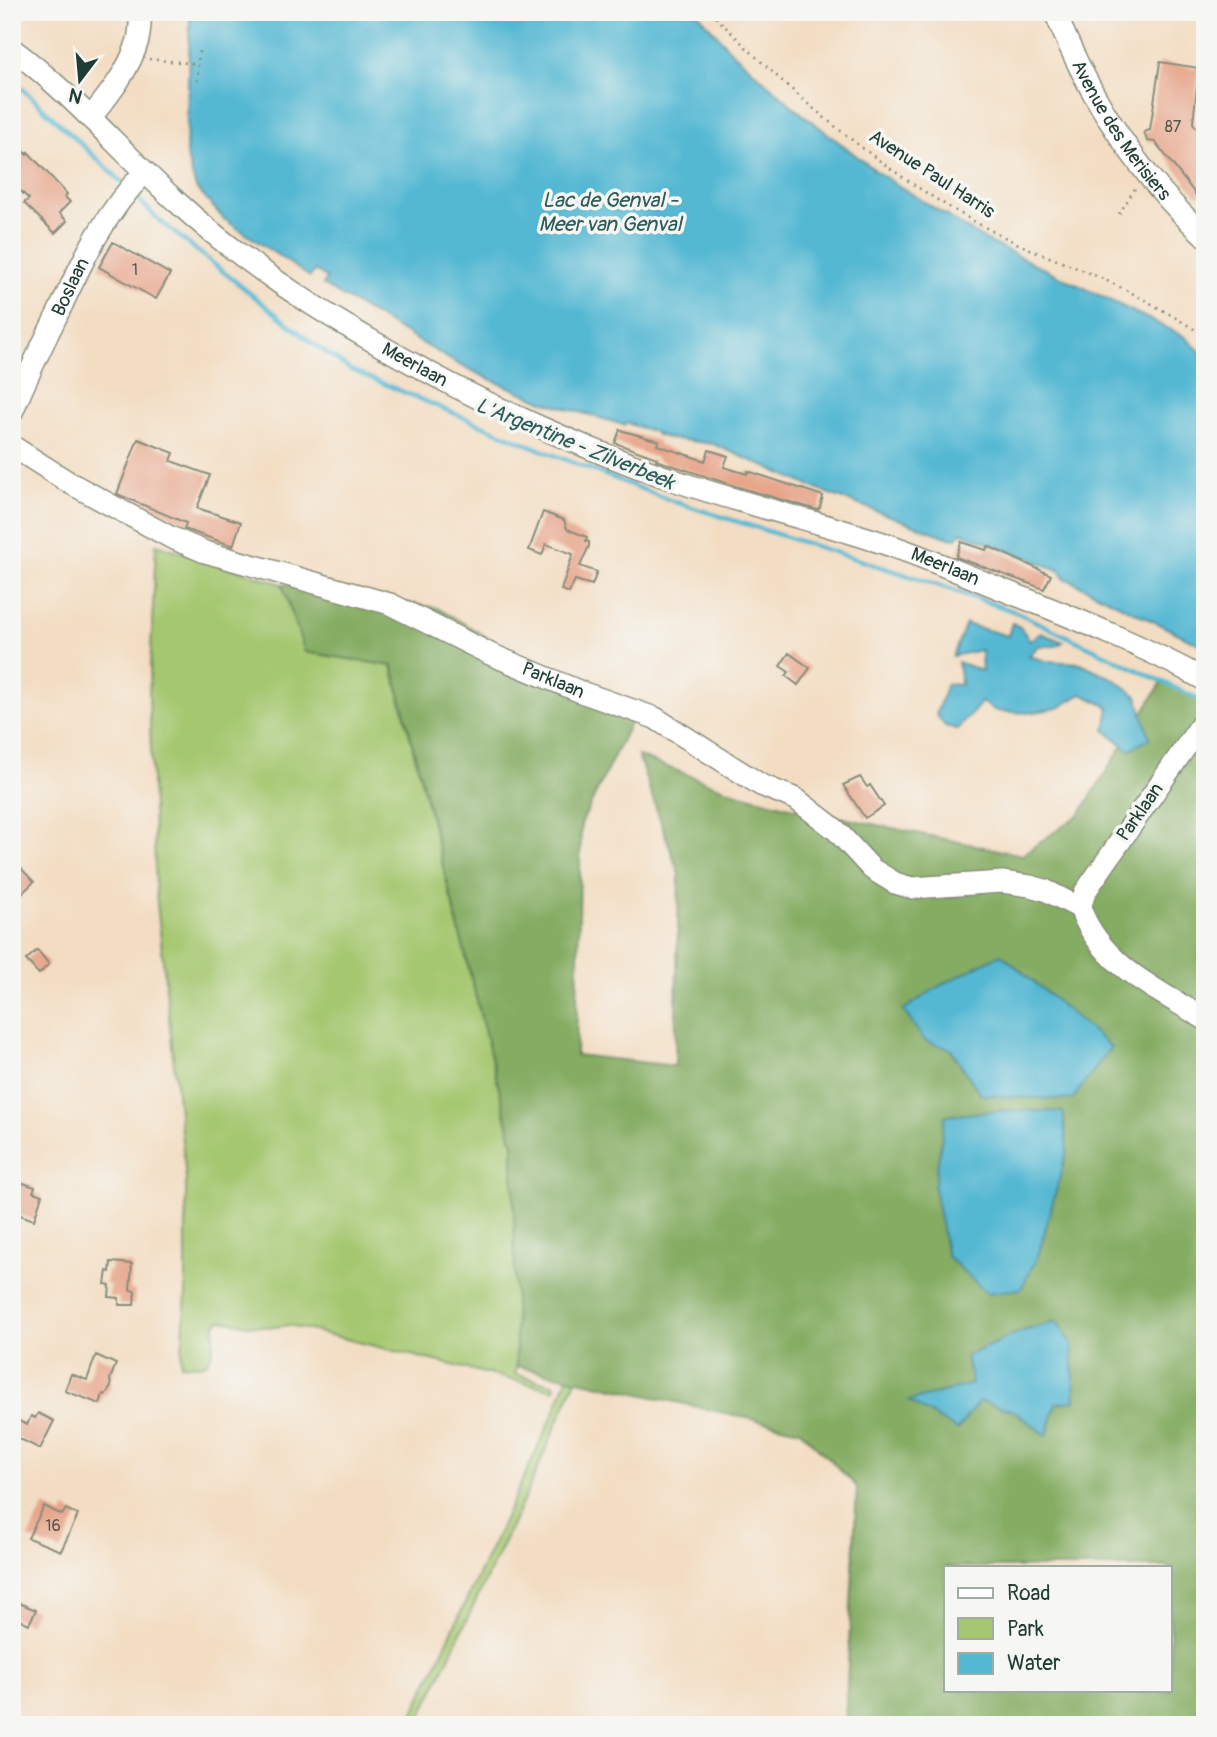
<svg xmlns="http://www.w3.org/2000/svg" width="1217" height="1737" font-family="Pangolin,sans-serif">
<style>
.green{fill:#a5c76f;stroke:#628252;stroke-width:2}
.forest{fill:#84ac62;stroke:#52744b;stroke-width:2;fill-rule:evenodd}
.water{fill:#54b8d3;stroke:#3a7a84;stroke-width:2}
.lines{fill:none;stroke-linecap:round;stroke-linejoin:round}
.stream{stroke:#54b8d3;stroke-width:4.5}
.building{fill:#e7a58a}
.minor-casing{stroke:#898d7b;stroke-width:24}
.path{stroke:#898d7b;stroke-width:2.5;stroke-dasharray:2 5;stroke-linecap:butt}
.minor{stroke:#fff;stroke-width:21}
.labels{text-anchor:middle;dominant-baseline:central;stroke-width:7;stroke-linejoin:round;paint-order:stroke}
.number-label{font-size:16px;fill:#51574a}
.street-label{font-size:19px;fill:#1f3d34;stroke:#f6f6f2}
.water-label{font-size:21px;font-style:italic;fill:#2c5c5c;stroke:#f6f6f2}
</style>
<rect width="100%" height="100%" fill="#f6f6f2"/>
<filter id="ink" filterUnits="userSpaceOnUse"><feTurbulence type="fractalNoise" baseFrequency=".0143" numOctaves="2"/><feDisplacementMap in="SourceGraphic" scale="14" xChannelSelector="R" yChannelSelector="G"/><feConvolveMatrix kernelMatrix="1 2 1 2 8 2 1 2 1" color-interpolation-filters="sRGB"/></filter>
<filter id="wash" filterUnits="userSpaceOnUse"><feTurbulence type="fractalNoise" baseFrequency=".00686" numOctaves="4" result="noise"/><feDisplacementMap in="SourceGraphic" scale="28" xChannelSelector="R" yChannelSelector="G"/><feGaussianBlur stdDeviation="1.57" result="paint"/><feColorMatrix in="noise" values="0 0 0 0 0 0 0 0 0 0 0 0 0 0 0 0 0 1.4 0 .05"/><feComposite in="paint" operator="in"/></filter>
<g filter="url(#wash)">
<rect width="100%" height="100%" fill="#f3ddc2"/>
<path class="green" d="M156,544L282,584L305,652L392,666L513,1144L520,1357L515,1374L555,1385L554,1390L289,1325C263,1330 246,1324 220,1320L215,1325L213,1349L208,1362L201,1365L181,1364L186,1294V1179L156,893L149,694Z
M567,1378L576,1380L525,1497L417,1725H408L554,1413Z"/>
<path class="forest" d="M282,584L437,608L631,721L581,824L576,1055L675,1066L679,874L638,756L730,791L790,807L1022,855L1080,814L1162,682L1205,702V1725H845L857,1487L800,1430L516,1366L513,1144L393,666L305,652ZM1058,1005L1110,1047L1072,1100L981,1095L950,1049ZM1008,1110L1063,1113L1067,1151L1038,1256L945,1117ZM966,1357L1056,1403L1047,1435L1012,1410L979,1401L957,1430L910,1401L973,1384ZM946,1567H1170V1690H946Z"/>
<path class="water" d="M190,12H697L730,50L796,109L880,174L987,241L1184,336L1205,356V647L1063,577L1061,571L961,532L957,538L947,537L819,490L713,444L667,438L655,434V432L626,423L624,425L542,401L492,380L458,364L323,285L327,278L315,270L310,277L224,219L196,188L186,154Z
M1012,623L1020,627L1030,640L1041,633L1063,642L1056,646H1038L1029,656L1046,661L1081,663L1114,679L1137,696L1150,739L1129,750L1105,730L1109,707L1082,694L1058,708L1028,713L996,711L981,702C975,712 965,719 958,729L945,726L936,714L947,684L961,685L958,662L982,671L981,650L953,656L966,624L1008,636Z
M1001,954L1111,1047L1072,1100L981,1095L951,1049L925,1041L903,1010L941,985Z
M1008,1110L1063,1112L1067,1151L1038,1256L1021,1289L987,1293L947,1256L934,1187L945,1116Z
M1056,1321L1072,1343L1075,1401L1056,1403L1047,1435L1012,1410L979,1401L957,1430L909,1401L972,1384L966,1356L1020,1332Z"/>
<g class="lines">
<path class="stream" d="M12,79L126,186
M134,195L160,221L311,342L351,370L546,452L672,501L932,583L1016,612L1205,702"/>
</g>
<g id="blocks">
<path class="building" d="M1160,62L1199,68L1193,123L1205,139V193L1197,196L1155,142L1147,141L1144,132L1150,130Z
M12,141L27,155L28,152L67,194L65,197L70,202L59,213L67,221L55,233L24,203L29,199L12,183Z
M113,242L170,274L156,299L99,267Z
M620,430L659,441L657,445L705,461L709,450L728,456L724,467L747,474L748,471L823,496L820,508L818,510L735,486L656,460L657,458L615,443Z
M138,439L174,453L171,461L210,475L197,508L241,522L233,546L184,529L186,523L117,494Z
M543,512L564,520L567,529L587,537L586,541L589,542V546L580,566L597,572L592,585L575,580L569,593L561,590L573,554L546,544L542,555L529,550Z
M961,542L986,550L988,546L1051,575L1044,589L956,557Z
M789,653L810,668L798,685L786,676L789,672L780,666Z
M860,777L867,787L870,785L884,806L865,818L843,785Z
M12,859L34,882L18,897L12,891Z
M37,950L49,964L39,974L26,960Z
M12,1179L35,1187L33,1192L42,1195L34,1220L12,1212L16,1194L12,1193Z
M111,1262L132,1264L130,1290L135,1291L134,1305H119V1298L109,1297L110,1285L105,1284L107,1271L110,1272Z
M96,1355L116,1364L110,1379L111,1387L105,1395L103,1394L100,1404L65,1391L71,1374L87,1380Z
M38,1413L54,1421L40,1449L12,1435L17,1420L27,1425L31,1416L35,1418Z
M44,1506L62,1515L66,1509L78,1515L61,1551L28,1538Z
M12,1600L36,1610L29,1624L12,1616Z"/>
</g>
</g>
<g filter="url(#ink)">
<use href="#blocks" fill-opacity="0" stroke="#898d7b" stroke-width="2"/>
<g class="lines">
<defs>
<g id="minor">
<path id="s1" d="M1055,12C1089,97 1137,174 1205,236"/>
<path id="s2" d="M12,49C73,94 122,153 178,203C261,279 359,336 458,388C529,424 604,456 679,482C748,505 820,522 889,545C930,559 970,577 1011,593C1077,619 1142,645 1205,680"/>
<path d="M91,117C109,95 130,69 138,40C140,32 140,21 141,12"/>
<path id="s3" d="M12,412C27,377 43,343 60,309C83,259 106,211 145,172"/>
<path id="s4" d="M12,446L70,483L170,537L205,552L390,604L490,654L581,692L655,718L761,785L796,799L836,830L872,869L895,883L912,888L1002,882L1030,886L1045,890L1080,908"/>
<path d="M1205,719L1085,892L1080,908C1101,965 1156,989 1205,1019"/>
</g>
</defs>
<use href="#minor" class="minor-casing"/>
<path class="path" d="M711,12C793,97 894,182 1000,235C1033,252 1069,264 1103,279C1138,295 1172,315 1205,336
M149,59L198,64
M197,81L199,50
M1119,214L1136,187"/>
<use href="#minor" class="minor"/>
</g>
</g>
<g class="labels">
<g class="number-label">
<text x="1173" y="127">87</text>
<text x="135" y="270">1</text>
<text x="53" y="1526">16</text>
</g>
<g class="street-label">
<text stroke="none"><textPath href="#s1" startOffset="136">Avenue des Merisiers</textPath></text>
<text transform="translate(932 174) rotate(33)">Avenue Paul Harris</text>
<text stroke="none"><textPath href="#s3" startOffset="138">Boslaan</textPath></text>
<text stroke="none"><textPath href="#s2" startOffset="514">Meerlaan</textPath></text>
<text stroke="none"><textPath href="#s2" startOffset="1083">Meerlaan</textPath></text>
<text stroke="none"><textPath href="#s4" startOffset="593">Parklaan</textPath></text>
<text transform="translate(1140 812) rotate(-55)">Parklaan</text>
</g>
<g class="water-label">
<text x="610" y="200">Lac de Genval -<tspan x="610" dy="24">Meer van Genval</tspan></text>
<text transform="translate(575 444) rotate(22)">L'Argentine - Zilverbeek</text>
</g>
</g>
<rect width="1217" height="1737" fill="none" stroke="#f6f6f2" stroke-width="42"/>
<rect x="944" y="1566" width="228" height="126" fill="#f6f6f2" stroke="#a0aca6" stroke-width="2"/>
<rect x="958" y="1588" width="35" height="10" fill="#ffffff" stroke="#a0aca6" stroke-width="2"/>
<text x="1007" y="1600" font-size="21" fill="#1f3d34">Road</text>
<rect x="958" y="1618" width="35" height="21" fill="#a5c76f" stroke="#a0aca6" stroke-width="2"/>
<text x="1007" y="1636" font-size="21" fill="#1f3d34">Park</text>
<rect x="958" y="1653" width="35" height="21" fill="#54b8d3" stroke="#a0aca6" stroke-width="2"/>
<text x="1007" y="1670" font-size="21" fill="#1f3d34">Water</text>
<g transform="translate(80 80) rotate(196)" stroke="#f6f6f2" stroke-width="5" paint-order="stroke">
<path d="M0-5L12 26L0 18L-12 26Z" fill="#1f3d34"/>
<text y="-10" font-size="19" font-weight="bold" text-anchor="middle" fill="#1f3d34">N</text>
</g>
</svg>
